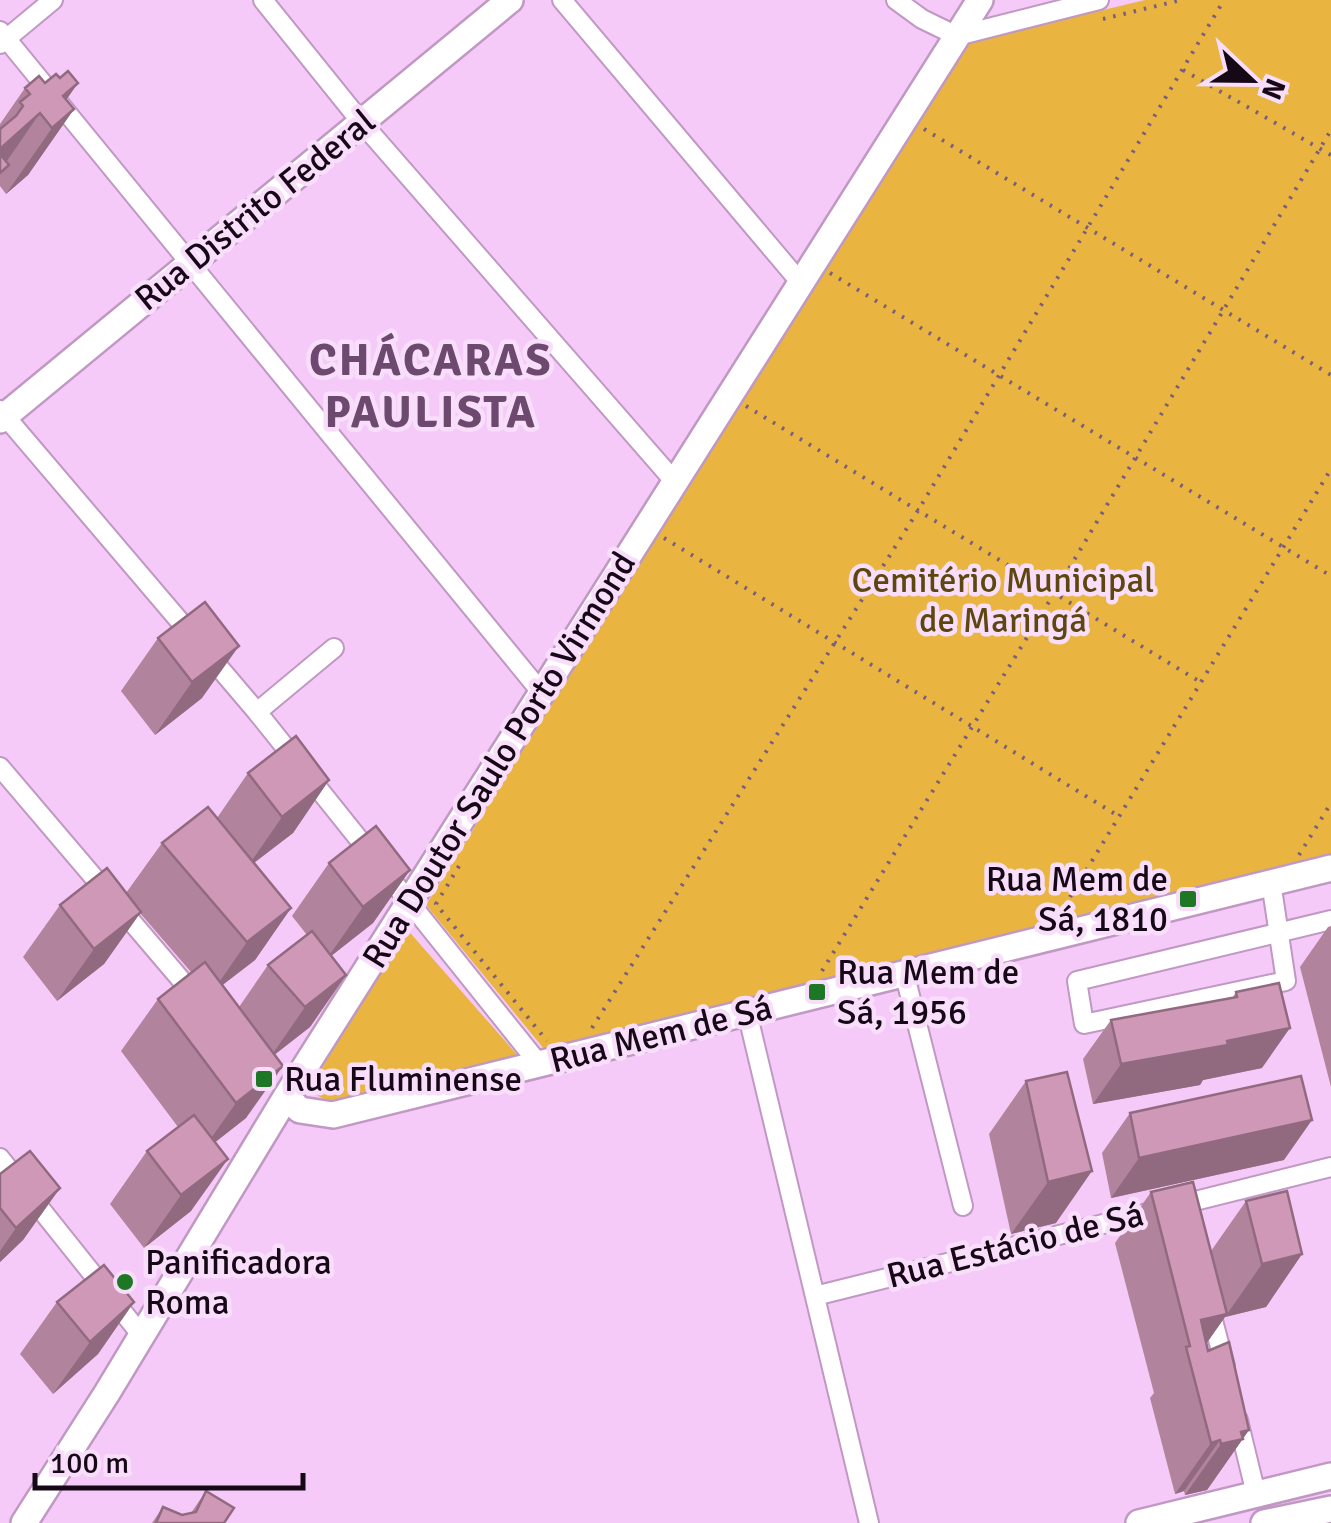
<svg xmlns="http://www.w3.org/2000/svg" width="1331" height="1523" font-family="Signika,sans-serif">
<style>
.green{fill:#e9b540}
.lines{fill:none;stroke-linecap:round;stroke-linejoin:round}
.street-casing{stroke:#c098c3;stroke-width:22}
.secondary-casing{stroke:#c098c3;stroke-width:30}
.path{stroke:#7a5f7c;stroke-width:4;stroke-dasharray:2.5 8;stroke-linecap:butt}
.street{stroke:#fff;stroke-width:18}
.secondary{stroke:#fff;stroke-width:25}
.wall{fill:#b2839d}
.shaded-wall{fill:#916a80}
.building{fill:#cf98b7;stroke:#916a80;stroke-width:2.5}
.poi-dot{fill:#1d7725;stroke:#f8defa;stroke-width:4}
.labels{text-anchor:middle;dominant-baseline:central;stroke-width:9;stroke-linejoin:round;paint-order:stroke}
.street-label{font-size:35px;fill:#160817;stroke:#f8defa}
.park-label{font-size:35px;fill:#5e470e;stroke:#f8defa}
.poi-label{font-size:35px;fill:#160817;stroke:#f8defa;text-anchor:start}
.district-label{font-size:45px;font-weight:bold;letter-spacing:2.5px;fill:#6d4970;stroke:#f8defa}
</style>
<rect width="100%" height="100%" fill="#f5caf8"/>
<path class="green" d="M1145,0H1331V856L545,1050L426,905L965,43Z
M405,927L520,1058L346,1100C330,1101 320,1102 311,1087Z"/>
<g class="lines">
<defs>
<path id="street" d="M263,0L362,123L675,482
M562,0L800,282
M896,0L922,19L957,36L1099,0
M0,31L541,692
M0,44L53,0
M0,410L257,712L539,1064
M257,712L334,648
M0,767L194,995
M1271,882L1286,981L1084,1024L1077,981L1331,920
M904,972L963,1206
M747,1012L869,1523
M0,1158L142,1336
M815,1296L1331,1167
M1210,1309L1225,1366
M1238,1420L1256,1494"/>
<path id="secondary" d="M0,420L510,0
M286,1097L300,1110L333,1115L1331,868
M24,1523L107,1393L286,1097L980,0
M1139,1523L1331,1476
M1264,1523L1331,1509"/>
</defs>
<use href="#street" class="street-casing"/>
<use href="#secondary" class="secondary-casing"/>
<path class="path" d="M1103,19L1181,0
M1183,70L1331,155
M924,129L1331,375
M830,273L1331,576
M746,406L1202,683
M664,538L1120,817
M1299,855L1331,803
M459,866L436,904L547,1041
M1059,915L1331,469
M822,971L1055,592L1331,130
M592,1028L919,509L1224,0"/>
<use href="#street" class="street"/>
<use href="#secondary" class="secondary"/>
</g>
<path class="wall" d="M60,78L78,83L66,100L74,109L28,175L6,194L0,186V124L25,88Z
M205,602L202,698L155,735L121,691L158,638Z
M248,773L329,780L293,833L254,863L291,908L255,960L222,985L239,1007L268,965L307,935L292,916L329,863L410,870L373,923L331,956L346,975L310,1027L274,1055L246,1118L215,1142L191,1211L144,1248L110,1204L147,1151L178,1127L121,1051L158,999L191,972L140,913L104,964L57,1001L23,957L60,905L126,893L162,843L217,818Z
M1331,926V1087L1300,967L1328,927Z
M1236,992L1262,1068L1203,1080L1200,1085L1093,1104L1083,1059L1111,1020L1233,997Z
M1067,1072L1056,1223L1011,1234L989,1134L1026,1081Z
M1130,1113L1284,1160L1111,1198L1102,1153Z
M0,1174L60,1188L23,1240L0,1262Z
M1151,1192L1211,1251L1246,1201L1302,1254L1266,1307L1225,1317L1206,1344L1208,1351L1249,1430L1207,1490L1185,1495L1184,1491L1175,1494L1150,1398L1154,1393L1115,1243Z
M57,1302H134L98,1354L53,1394L20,1354Z
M206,1491L224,1523H152L163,1507L182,1515L191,1513Z"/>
<path class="shaded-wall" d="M78,83L49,124L63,96Z
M74,109L28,175L6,194L52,128Z
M40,113L0,171V149Z
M239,646L202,698L155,735L192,682Z
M329,780L293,833L246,869L282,817Z
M410,870L373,923L326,960L363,907Z
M291,908L255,960L211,994L247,942Z
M141,912L104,964L57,1001L94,949Z
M346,975L310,1027L269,1059L305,1007Z
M1290,1028L1262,1068L1203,1080L1200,1085L1093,1104L1121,1064Z
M283,1066L246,1118L199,1155L236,1103Z
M1312,1120L1284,1160L1111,1198L1139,1158Z
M228,1159L191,1211L144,1248L181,1195Z
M1092,1171L1056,1223L1011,1234L1048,1182Z
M60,1188L23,1240L0,1262V1251L16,1228Z
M1302,1254L1266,1307L1225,1317L1262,1264Z
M134,1302L98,1354L53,1394L90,1342Z
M1227,1314L1192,1364L1201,1320Z
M1249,1430L1207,1490L1185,1495L1221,1444L1241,1432Z
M1220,1440L1184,1491L1175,1494L1211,1443Z"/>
<path class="building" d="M68,71L78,83L63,96L74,109L52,128L40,113L0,149V129L16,116L23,106L20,102L30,94L25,88L39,76L45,83L56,74L60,78Z
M0,154L9,165L0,173Z
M205,602L239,646L192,682L158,638Z
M296,736L329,780L282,817L248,773Z
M208,807L291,908L247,942L162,843Z
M376,826L410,870L363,907L329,863Z
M107,868L141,912L94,949L60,905Z
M312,931L346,975L305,1007L268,965Z
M205,962L283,1066L236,1103L158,999Z
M1279,983L1290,1028L1227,1041L1228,1045L1121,1064L1111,1020L1237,997L1236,992Z
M1067,1072L1092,1171L1048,1182L1026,1081Z
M1301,1076L1312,1120L1139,1158L1130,1113Z
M194,1115L228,1159L181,1195L147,1151Z
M30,1151L60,1188L16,1228L0,1208V1174Z
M1193,1182L1227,1314L1201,1320L1208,1351L1229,1342L1249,1430L1241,1432L1243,1439L1221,1444L1220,1440L1211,1443L1186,1347L1190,1346L1151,1192Z
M1287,1191L1302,1254L1262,1264L1246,1201Z
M104,1265L134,1302L90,1342L57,1302Z
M206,1491L234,1508L224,1523H156L163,1507L182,1515L196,1512Z"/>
<g class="poi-dot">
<rect x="1178" y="889" width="20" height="20" rx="5"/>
<rect x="807" y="982" width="20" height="20" rx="5"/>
<rect x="254" y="1069" width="20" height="20" rx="5"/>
<circle cx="125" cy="1282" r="10"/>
</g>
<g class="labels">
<g class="street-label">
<text transform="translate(255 210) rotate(-39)">Rua Distrito Federal</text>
<text transform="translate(499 760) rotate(-58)">Rua Doutor Saulo Porto Virmond</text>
<text transform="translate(661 1034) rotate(-14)">Rua Mem de Sá</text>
<text transform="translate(1015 1245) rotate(-14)">Rua Estácio de Sá</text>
</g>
<g class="park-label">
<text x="1003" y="580">Cemitério Municipal<tspan x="1003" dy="40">de Maringá</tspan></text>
</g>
<g class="poi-label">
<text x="1168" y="879" text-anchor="end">Rua Mem de<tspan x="1168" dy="40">Sá, 1810</tspan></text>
<text x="837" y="972">Rua Mem de<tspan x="837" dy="40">Sá, 1956</tspan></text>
<text x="284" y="1079">Rua Fluminense</text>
<text x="145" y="1262">Panificadora<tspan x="145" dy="40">Roma</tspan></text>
</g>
<g class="district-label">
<text x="431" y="360">CHÁCARAS<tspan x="431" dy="52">PAULISTA</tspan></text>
</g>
</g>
<g transform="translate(1251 80) rotate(112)" stroke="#f8defa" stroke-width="8" paint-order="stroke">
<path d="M0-8L18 38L0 25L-18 38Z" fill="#160817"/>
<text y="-15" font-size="28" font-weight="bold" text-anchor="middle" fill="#160817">N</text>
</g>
<path d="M35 1473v15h268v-15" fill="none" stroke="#160817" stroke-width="5"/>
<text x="50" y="1473" font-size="30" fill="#160817" stroke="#f8defa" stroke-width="8" paint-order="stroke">100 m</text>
</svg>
